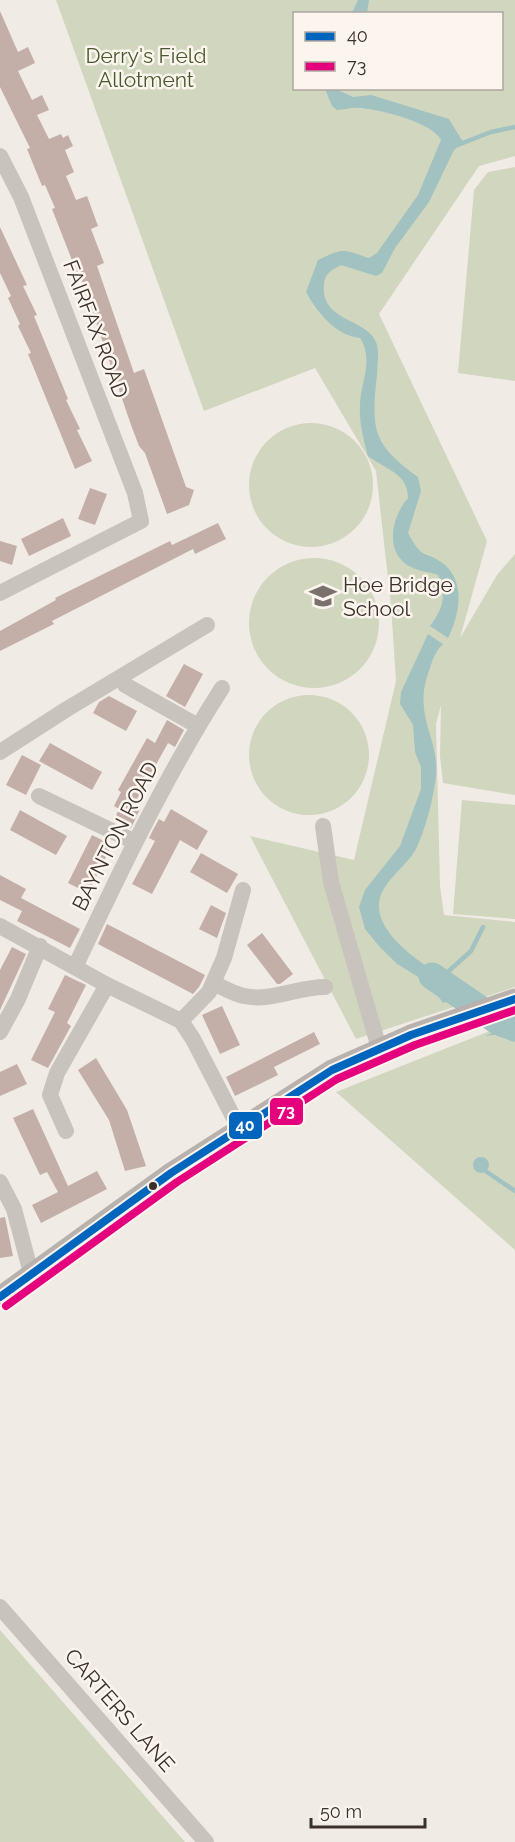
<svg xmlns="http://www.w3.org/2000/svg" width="515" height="1842" font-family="Raleway,sans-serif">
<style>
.green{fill:#d1d6bf;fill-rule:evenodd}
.water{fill:#a1c2c1}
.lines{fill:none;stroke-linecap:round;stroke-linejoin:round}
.stream{stroke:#a1c2c1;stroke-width:4.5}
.river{stroke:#a1c2c1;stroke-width:27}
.building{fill:#c3afa7}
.minor{stroke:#c9c3be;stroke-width:16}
.major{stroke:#b8b1ad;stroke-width:21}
.bus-1-casing{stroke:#fbf5ee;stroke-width:12}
.bus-2-casing{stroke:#fbf5ee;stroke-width:12}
.bus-1{stroke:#0065bd;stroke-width:8}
.bus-2{stroke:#e5007d;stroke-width:8}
.bus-dot{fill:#3b302b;stroke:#fbf5ee;stroke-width:2}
.labels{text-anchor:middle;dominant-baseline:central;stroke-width:5;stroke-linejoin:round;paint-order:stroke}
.park-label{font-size:21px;fill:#4a5a2e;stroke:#fbf5ee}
.street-label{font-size:21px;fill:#3b302b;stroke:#fbf5ee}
.poi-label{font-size:21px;fill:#3b302b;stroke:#fbf5ee;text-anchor:start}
.line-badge{stroke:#fbf5ee;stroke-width:2}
.badge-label{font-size:16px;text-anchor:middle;font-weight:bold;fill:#fff}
</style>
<rect width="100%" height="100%" fill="#f0ebe5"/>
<path class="green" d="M56,0H515V156L479,166L379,314L487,541L460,638L497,575L515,554V795L443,783L440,756L441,705L436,724L440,886L444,915L515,922V987L356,1039L250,836L354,860L396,681L391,605L376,471L315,368L204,411ZM294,14H502V88H294Z
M515,167V381L458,373L474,190L488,172Z
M249 485a62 62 0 1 1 124 0a62 62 0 1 1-124 0Z
M249 623a65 65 0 1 1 130 0a65 65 0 1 1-130 0Z
M249 755a60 60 0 1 1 120 0a60 60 0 1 1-120 0Z
M462,800L515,805V919L453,914Z
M515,1021V1250L336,1092Z
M0,1630L185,1842H0Z"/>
<path class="water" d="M358,0H369L367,13H352Z
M325,89H340V91L353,97L371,95L449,119L463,142L454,150L429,202L395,248L382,273L376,276L341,265C332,270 325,273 324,284C320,322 367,318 376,342C380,351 377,366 377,375C371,429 372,444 418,477L421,491L408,533C423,562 425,549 445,565C466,584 459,616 448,638L430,626C443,608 447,597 438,575C430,572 418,571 411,567C383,553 392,516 408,498C408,473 385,469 368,456C363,438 359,422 360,404C361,381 374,360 360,338C335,335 318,313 306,292L318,260C345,247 343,250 369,258L377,253L418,195L441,140C432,122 381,110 361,108C353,107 345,110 337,110L332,106Z
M428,634L443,644C436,651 433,658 430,668C410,719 443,738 435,783C432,804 425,830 416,849C405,869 377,884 379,909C383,945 442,976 471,993L443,1003L430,984L397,964L379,946L365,929L359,907L365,890L400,846L421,789V767L415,752L413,725L400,704L401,692Z
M515,1024V1037L509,1033L485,1036Z
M473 1165a8 8 0 1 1 16 0a8 8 0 1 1-16 0Z"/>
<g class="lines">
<path class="stream" d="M455,146L491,132L515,127
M440,979L471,951L483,927
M487,1172L515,1191"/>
<path class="river" d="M432,976L499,1022L515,1028"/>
</g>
<path class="building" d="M0,11L18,52L28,47L35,63L18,71L32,100L42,95L49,110L37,115L49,139L61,134L63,138L68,135L73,146L65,150L74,172L66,176L76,200L87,196L98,226L91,229L104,263L97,266L134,373L144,369L186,487L194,490L189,505L167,514L145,453L139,446L131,425L79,272L77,273L52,209L55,208L45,185L42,186L27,149L30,148L0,87Z
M0,227L27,285L23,286L37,315L34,316L68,399L66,400L80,429L77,430L92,461L75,469L28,354L31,353L18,326L20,324L8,298L11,296L0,273Z
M90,488L107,494L95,525L78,519Z
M63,518L71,536L29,556L21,539Z
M218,523L226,539L195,554L193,549L52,621L54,624L0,651V631L56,600L55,598L170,541L172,545Z
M0,541L17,546L12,565L0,561Z
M184,664L203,674L185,707L166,696Z
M109,696L137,711L126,731L93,713L99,702Z
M167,720L184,730L175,747L168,743L133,806L140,809L131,828L114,820L119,809L114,806L121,792L118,790L147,738L155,743Z
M50,743L102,772L92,790L39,761Z
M22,755L41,765L26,795L6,785Z
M171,809L208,831L197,850L180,840L152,894L132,884L155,841L149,838L153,830L159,819L164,822Z
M20,810L67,836L56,855L10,830Z
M92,835L112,845L88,893L68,883Z
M201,853L238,874L227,893L190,872Z
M0,875L26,889L21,898L80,929L70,948L17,921L22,911L0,900Z
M211,905L226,913L217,938L199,929Z
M107,924L205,975L199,987L193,994L98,944Z
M262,933L293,974L280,984H277L247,945Z
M12,947L26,954L0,1010V970Z
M65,975L86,985L67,1023L71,1026L48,1068L31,1060L55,1012L48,1009Z
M222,1006L240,1045L220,1054L202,1015Z
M314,1032L320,1044L274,1067L278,1075L235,1096L226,1077Z
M96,1058L127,1110L146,1166L125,1171L109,1120L78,1070Z
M17,1064L27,1084L0,1096V1072Z
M33,1109L68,1186L97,1171L107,1189L41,1223L32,1205L58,1192L47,1172L40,1175L13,1118Z
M5,1217L13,1256L0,1258V1218Z"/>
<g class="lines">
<path class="minor" d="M0,156L21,197L135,493L141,521L0,593
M125,685L198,726
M0,752L67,709L207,625
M39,796L135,842
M323,826L331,882L379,1048
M0,926L107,985L181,1021L193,1039L239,1128
M75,967C120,872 165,777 222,688
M213,983C222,987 233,994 244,996C271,1002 297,987 325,987
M181,1021L209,992L224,958L243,890
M0,1032L18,999L40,946
M66,1131L50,1095L57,1073L107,985
M0,1182L14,1209L31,1273
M0,1607L206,1842"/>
<path class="major" d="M0,1297L171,1173L332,1070L411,1035L515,999"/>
<defs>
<path id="bus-1" d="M0,1297L171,1173L332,1070L411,1035L515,999"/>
<path id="bus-2" d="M6,1306L177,1182L337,1079L415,1045L515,1010"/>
</defs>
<use href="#bus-1" class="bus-1-casing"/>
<use href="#bus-2" class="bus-2-casing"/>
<use href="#bus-1" class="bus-1"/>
<use href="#bus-2" class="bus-2"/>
</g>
<defs>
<symbol id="school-bare" viewBox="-9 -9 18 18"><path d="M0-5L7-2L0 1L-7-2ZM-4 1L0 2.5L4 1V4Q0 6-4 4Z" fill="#7a716c" stroke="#fbf5ee" stroke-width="2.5" paint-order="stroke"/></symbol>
</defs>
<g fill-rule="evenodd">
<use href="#school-bare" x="304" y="577" width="38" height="38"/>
</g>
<circle class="bus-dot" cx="153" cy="1186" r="5"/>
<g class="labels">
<g class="park-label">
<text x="146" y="55">Derry's Field<tspan x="146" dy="24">Allotment</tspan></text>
</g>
<g class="street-label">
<text transform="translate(96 329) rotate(69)">FAIRFAX ROAD</text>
<text transform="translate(115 836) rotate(-63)">BAYNTON ROAD</text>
<text transform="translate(120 1710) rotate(49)">CARTERS LANE</text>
</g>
<g class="poi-label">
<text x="343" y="584">Hoe Bridge<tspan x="343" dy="24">School</tspan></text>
</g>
</g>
<g class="line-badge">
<rect x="269" y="1097" width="35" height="29" rx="6" fill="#e5007d"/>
<rect x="228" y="1111" width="35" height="29" rx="6" fill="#0065bd"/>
</g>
<g class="badge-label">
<text x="286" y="1117">73</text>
<text x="245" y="1131">40</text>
</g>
<rect x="293" y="12" width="210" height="78" fill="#fbf5ee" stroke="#aea6a0" stroke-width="1.5"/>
<rect x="305" y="32" width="30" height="9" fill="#0065bd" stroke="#aea6a0" stroke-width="1.5"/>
<text x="347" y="42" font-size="18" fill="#3b302b">40</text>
<rect x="305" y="62" width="30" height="9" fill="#e5007d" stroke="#aea6a0" stroke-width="1.5"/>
<text x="347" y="72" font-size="18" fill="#3b302b">73</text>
<path d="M311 1818v9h114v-9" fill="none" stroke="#3b302b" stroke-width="3"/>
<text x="320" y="1818" font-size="18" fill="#3b302b" stroke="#fbf5ee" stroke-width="4.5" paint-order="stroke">50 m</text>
</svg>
